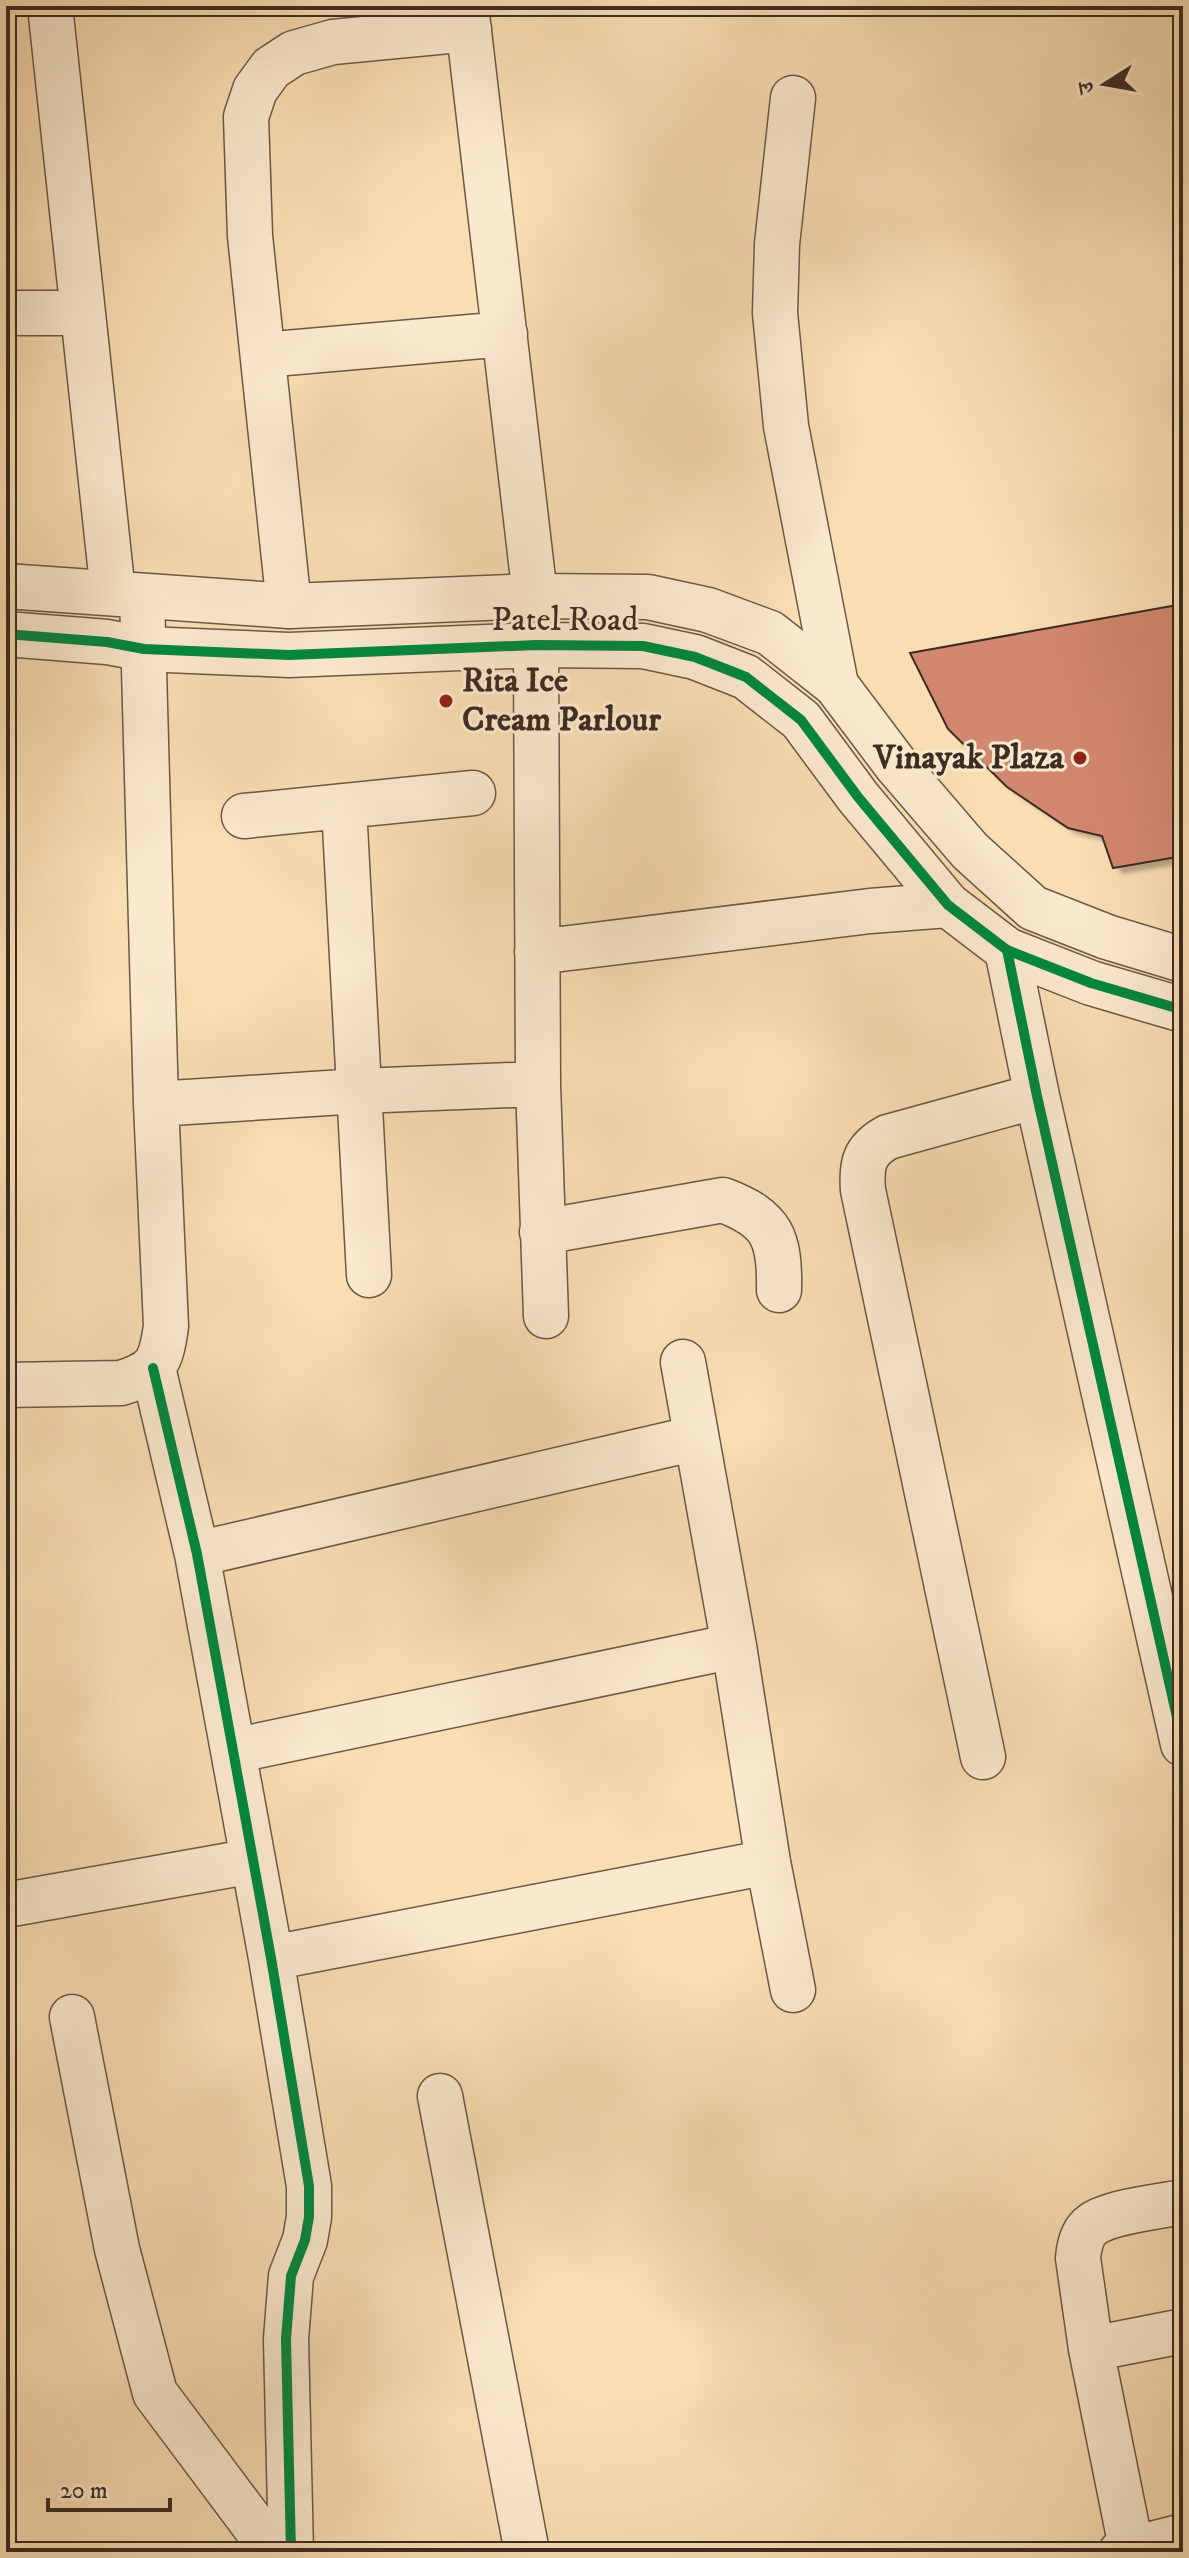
<svg xmlns="http://www.w3.org/2000/svg" width="1189" height="2558" font-family="'IM FELL DW Pica','Noto Serif Devanagari',serif">
<style>
.building{fill:#d28870;stroke:#3c2c22;stroke-width:2;filter:url(#shadow)}
.lines{fill:none;stroke-linecap:round;stroke-linejoin:round}
.minor-casing{stroke:#6b5846;stroke-width:47}
.tertiary-casing{stroke:#6b5846;stroke-width:47}
.minor{stroke:#fbe9ce;stroke-width:44}
.tertiary{stroke:#fbe9ce;stroke-width:44}
.cycleway-casing{stroke:#fbe9ce;stroke-width:15}
.cycleway{stroke:#00873e;stroke-width:10}
.poi-dot{fill:#8f2418;stroke:#fbe9ce;stroke-width:3}
.labels{text-anchor:middle;dominant-baseline:central;stroke-width:6;stroke-linejoin:round;paint-order:stroke}
.street-label{font-size:34px;fill:#3c2c22;stroke:#fbe9ce}
.poi-label{font-size:34px;font-weight:bold;fill:#3c2c22;stroke:#fbe9ce;text-anchor:start}
</style>
<defs>
<filter id="shadow"><feDropShadow dx="9" dy="5" stdDeviation="2" flood-color="#0004"/></filter>
</defs>
<rect width="100%" height="100%" fill="#f9ddb3"/>
<filter id="stains"><feTurbulence type="fractalNoise" baseFrequency=".0025" numOctaves="4"/><feColorMatrix values="0 0 0 0 .2 0 0 0 0 .09 0 0 0 0 .02 0 0 0 .5 -.17"/></filter>
<radialGradient id="worn" r=".72"><stop offset=".6" stop-color="#630" stop-opacity="0"/><stop offset="1" stop-color="#630" stop-opacity=".3"/></radialGradient>
<path class="building" d="M1183,604V856L1113,868L1102,836L1068,828L1007,787L948,729L910,653Z"/>
<g class="lines">
<defs>
<path id="minor" d="M50,6L113,593
M466,6L535,596
M793,98L777,244L775,313L786,426L836,685
M6,313H82
M263,355L505,334
M289,606L250,236L246,117L255,90L271,68L294,53L333,42L469,29
M536,645L538,1084L546,1316
M344,807L369,1275
M244,816L473,793
M1007,950L1037,1096L1183,1744
M537,952L870,911L948,905
M156,1104L359,1091L538,1084
M542,1232L723,1200C773,1219 780,1238 779,1290
M683,1362L734,1646L768,1862L793,1990
M153,1368L197,1554L271,1958L309,2186V2217L305,2240L291,2276L286,2339L291,2552
M6,1385L121,1383C157,1372 161,1362 166,1326L156,1104L142,596
M197,1554L696,1438
M233,1751L734,1646
M983,1757L863,1190C861,1164 864,1150 888,1137L1037,1096
M6,1905L253,1861
M271,1958L768,1862
M72,2017L117,2249L155,2393L274,2552
M440,2096L527,2552
M1091,2349L1183,2331
M1121,2552L1183,2536
M1132,2552L1091,2349L1078,2258C1079,2247 1082,2232 1092,2225C1108,2212 1161,2206 1183,2202"/>
<path id="tertiary" d="M6,586L289,606L535,596L648,597L708,610L770,633L836,685L897,766L970,851L1033,908L1107,937L1183,960
M6,634L107,642L144,649L289,655L536,645L643,646L695,657L746,677L801,720L858,797L948,905L1007,950L1091,983L1183,1010"/>
</defs>
<use href="#minor" class="minor-casing"/>
<use href="#tertiary" class="tertiary-casing"/>
<use href="#minor" class="minor"/>
<use href="#tertiary" class="tertiary"/>
<defs>
<path id="cycleway" d="M6,634L107,642L144,649L289,655L536,645L643,646L695,657L746,677L801,720L858,797L948,905L1007,950L1091,983L1183,1010
M1007,950L1037,1096L1183,1744
M153,1368L197,1554L271,1958L309,2186V2217L305,2240L291,2276L286,2339L291,2552"/>
</defs>
<use href="#cycleway" class="cycleway-casing"/>
<use href="#cycleway" class="cycleway"/>
</g>
<g class="poi-dot">
<circle cx="446" cy="701" r="8"/>
<circle cx="1080" cy="758" r="8"/>
</g>
<g class="labels">
<g class="street-label">
<text x="565" y="620">Patel Road</text>
</g>
<g class="poi-label">
<text x="462" y="681">Rita Ice<tspan x="462" dy="39">Cream Parlour</tspan></text>
<text x="1064" y="758" text-anchor="end">Vinayak Plaza</text>
</g>
</g>
<rect width="1189" height="2558" fill="none" stroke="#f9ddb3" stroke-width="32"/>
<rect x="8" y="8" width="1173" height="2542" fill="none" stroke="#3c2c22" stroke-width="4"/>
<rect x="16" y="16" width="1157" height="2526" fill="none" stroke="#3c2c22" stroke-width="2"/>
<g transform="translate(1105 84) rotate(259)" stroke="#fbe9ce" stroke-width="6" paint-order="stroke">
<path d="M0-6L14 30L0 20L-14 30Z" fill="#3c2c22"/>
<text y="-12" font-size="22" font-weight="bold" text-anchor="middle" fill="#3c2c22">उ</text>
</g>
<path d="M48 2498v12h122v-12" fill="none" stroke="#3c2c22" stroke-width="4"/>
<text x="60" y="2498" font-size="24" fill="#3c2c22" stroke="#fbe9ce" stroke-width="6" paint-order="stroke">20 m</text>
<rect width="100%" height="100%" filter="url(#stains)"/>
<rect width="100%" height="100%" fill="url(#worn)"/>
</svg>
